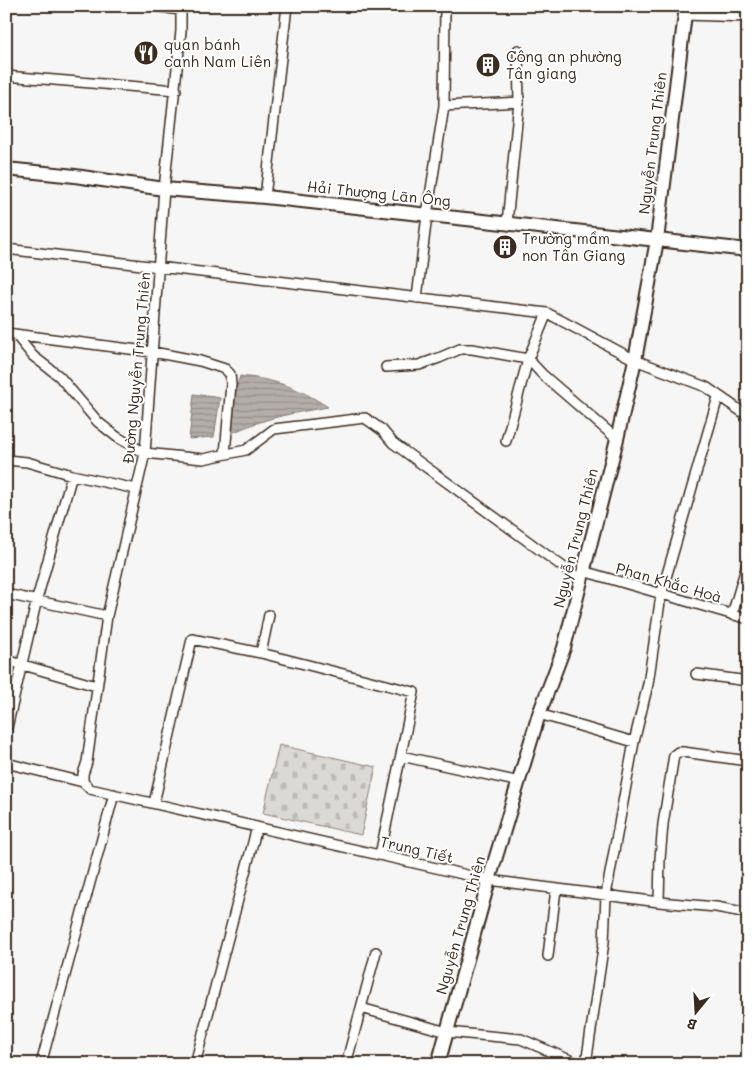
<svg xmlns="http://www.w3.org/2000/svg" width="754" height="1070" font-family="Mali,sans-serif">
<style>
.cemetery{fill:url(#cemetery-stones);stroke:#8b827a}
.water{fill:url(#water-rules);stroke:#847972}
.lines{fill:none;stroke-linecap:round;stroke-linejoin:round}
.street-casing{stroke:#3b2a1e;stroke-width:12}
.secondary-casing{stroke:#3b2a1e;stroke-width:16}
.street{stroke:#fff;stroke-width:9}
.secondary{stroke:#fff;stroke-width:12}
.labels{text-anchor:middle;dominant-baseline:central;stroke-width:4;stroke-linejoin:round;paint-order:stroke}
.poi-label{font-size:15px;fill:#3b2a1e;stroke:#fff;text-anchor:start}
.street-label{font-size:15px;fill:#3b2a1e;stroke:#fff}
</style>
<defs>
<pattern id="cemetery-stones" width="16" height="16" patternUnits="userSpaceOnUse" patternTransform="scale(1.25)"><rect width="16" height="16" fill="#dbd9d6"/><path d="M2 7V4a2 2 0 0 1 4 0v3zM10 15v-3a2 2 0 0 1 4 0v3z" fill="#bdbab7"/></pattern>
<pattern id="water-rules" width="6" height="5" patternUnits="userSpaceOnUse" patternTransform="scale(1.25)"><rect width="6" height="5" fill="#b4aeaa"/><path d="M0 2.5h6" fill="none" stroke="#948e8a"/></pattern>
</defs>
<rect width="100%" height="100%" fill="#f7f6f6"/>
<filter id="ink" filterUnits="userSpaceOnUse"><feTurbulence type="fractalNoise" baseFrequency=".02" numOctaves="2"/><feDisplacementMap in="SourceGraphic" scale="10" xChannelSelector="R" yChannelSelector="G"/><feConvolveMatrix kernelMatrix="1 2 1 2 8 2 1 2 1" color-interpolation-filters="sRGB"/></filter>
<g filter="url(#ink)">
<path class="cemetery" d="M279,745L376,767L361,835L263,813Z"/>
<path class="water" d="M240,376C277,380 297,387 328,407C293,413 263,418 230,434L237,386Z
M194,394L220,398L214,437L189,439Z"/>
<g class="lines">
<defs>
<path id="street" d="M154,6L180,10
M181,6V31L164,189L145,453L107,616L87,762L83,774V782L90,789L489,880L659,902L716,907L748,913
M685,15L748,17
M6,76L176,90
M444,106L519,102
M265,197L287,6
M507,223L519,102L518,50
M6,249L547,313L635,360L706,387L748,416
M417,298L427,215L444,106L445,6
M6,333L153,352L200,361L225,369L230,374L231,384L225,454
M15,334L33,356L59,376L98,422L117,437L145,453L203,459L246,450L274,429L365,418L382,430L393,443L581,580
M386,367L419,365L439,358L460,349H472L528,359L543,375L617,439
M506,441L528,359L547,313
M6,460L27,462L72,475L136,489
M583,571L748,619
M6,594L107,616
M732,615L748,561
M261,653L269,615
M6,660L96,686
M696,674L748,681
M539,714L634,742
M6,732L37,599L72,475
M401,756L520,782
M6,763L83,782
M154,803L192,639L261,653L414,692L380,855
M659,902L660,859L663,824L674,755L678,752H683L748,761
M548,956L556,889
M361,1008L447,1032L521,1039L579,1064
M41,1064L114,794
M195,1064L257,827
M346,1064L376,952
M586,1064L604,942L606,895L634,742L648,684L661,595L718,397"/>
<path id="secondary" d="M6,169L75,176L164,189L265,197L748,250
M438,1064L489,880L539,714L564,648L617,439L635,360L657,240L686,6"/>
</defs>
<use href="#street" class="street-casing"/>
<use href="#secondary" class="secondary-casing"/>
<use href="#street" class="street"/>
<use href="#secondary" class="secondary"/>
</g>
</g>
<defs>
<symbol id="restaurant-disc" viewBox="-11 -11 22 22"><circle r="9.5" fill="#3b2a1e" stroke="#fff"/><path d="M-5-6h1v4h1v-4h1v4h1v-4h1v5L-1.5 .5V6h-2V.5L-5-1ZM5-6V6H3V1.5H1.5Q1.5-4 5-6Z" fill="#fff"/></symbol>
<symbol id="building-disc" viewBox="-11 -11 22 22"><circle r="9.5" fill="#3b2a1e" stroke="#fff"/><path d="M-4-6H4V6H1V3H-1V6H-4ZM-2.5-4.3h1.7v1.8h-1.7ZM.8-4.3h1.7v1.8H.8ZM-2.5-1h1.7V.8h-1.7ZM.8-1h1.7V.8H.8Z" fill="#fff"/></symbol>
</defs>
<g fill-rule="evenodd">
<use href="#restaurant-disc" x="132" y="39" width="28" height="28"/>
<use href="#building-disc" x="474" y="51" width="28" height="28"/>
<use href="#building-disc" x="491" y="233" width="28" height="28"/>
</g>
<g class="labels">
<g class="poi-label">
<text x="164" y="44">quan bánh<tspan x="164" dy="17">canh Nam Liên</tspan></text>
<text x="506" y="56">Công an phường<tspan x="506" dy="17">Tân giang</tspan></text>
<text x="522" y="238">Trường mầm<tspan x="522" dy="17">non Tân Giang</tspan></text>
</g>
<g class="street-label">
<text transform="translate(652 143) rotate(-83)">Nguyễn Trung Thiên</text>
<text transform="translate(379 193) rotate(6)">Hải Thượng Lãn Ông</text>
<text transform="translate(136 368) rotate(-85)">Đường Nguyễn Trung Thiên</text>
<text transform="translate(575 538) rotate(-76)">Nguyễn Trung Thiên</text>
<text transform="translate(669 582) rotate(16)">Phan Khắc Hoà</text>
<text transform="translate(417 849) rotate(13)">Trung Tiết</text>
<text transform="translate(460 925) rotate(-74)">Nguyễn Trung Thiên</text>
</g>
</g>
<rect width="754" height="1070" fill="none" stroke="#fff" stroke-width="25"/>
<rect x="12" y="12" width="729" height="1045" fill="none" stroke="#3b2a1e" stroke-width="2" filter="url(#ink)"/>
<g transform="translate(696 1012) rotate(198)" stroke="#ffffff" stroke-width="4" paint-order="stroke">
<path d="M0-4L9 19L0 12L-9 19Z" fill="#3b2a1e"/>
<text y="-8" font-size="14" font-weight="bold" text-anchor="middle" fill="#3b2a1e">B</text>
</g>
</svg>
